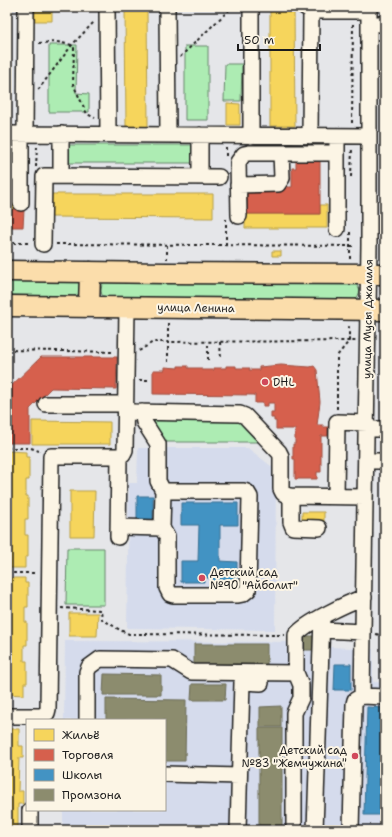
<svg xmlns="http://www.w3.org/2000/svg" width="392" height="837" font-family="'Shantell Sans',sans-serif">
<style>
.built{fill:#d5dbec}
.green{fill:#adecb3;stroke:#648468}
.homes{fill:#f6d55c;stroke:#b59e49}
.shops{fill:#d6604d;stroke:#9e4c3e}
.schools{fill:#4393c3;stroke:#376f91}
.industry{fill:#8c8c6e;stroke:#6a6a55}
.lines{fill:none;stroke-linecap:round;stroke-linejoin:round}
.minor-casing{stroke:#1c1c1c;stroke-width:18}
.major-casing{stroke:#1c1c1c;stroke-width:23}
.path{stroke:#1c1c1c;stroke-width:2;stroke-dasharray:3 3;stroke-linecap:butt}
.minor{stroke:#fcf5e5;stroke-width:15}
.major{stroke:#fbddab;stroke-width:20}
.poi-dot{fill:#d1495b;stroke:#fcf5e5;stroke-width:1.5}
.labels{text-anchor:middle;dominant-baseline:central;stroke-width:4;stroke-linejoin:round;paint-order:stroke}
.street-label{font-size:11px;fill:#1c1c1c;stroke:#fcf5e5}
.poi-label{font-size:11px;fill:#1c1c1c;stroke:#fcf5e5;text-anchor:start}
</style>
<rect width="100%" height="100%" fill="#e5e6e9"/>
<filter id="ink" filterUnits="userSpaceOnUse"><feTurbulence type="fractalNoise" baseFrequency=".025" numOctaves="2"/><feDisplacementMap in="SourceGraphic" scale="8" xChannelSelector="R" yChannelSelector="G"/><feConvolveMatrix kernelMatrix="1 2 1 2 8 2 1 2 1" color-interpolation-filters="sRGB"/></filter>
<g filter="url(#ink)">
<path class="built" d="M138,448H248L276,470L275,630L127,628L129,483H137Z
M316,636L308,830H63V810H165V720H64L65,641L304,642Z
M329,647L373,649V682L385,683V830H324Z"/>
<path class="green" d="M49,45H77L76,93L89,94V112H49Z
M185,46H208V120H185Z
M225,64H242L241,101H224Z
M67,145H193V163H67Z
M7,281L76,282L79,283C81,289 81,294 75,296L7,295Z
M105,282L354,284L357,285L360,291L357,298L353,300L106,297L102,295L101,291L102,284Z
M153,420H237L241,422L261,442H164L151,423Z
M67,548H104V605H66Z"/>
<path class="homes" d="M270,7H294L295,126H270Z
M125,9H147L148,127H126Z
M35,10L52,11V21H35Z
M227,103L240,104V125H227Z
M7,185H16V209H7Z
M50,194H213V218L50,217Z
M320,205H327V228H245V214H320Z
M272,251H281V256H272Z
M32,421L110,422V444H32Z
M8,451L26,452V457H29V480H26V496H28V519H25V535H28V557H25V568H7Z
M70,491H95L94,536H70Z
M302,512H324V524L302,523Z
M7,578H25V583H28V607H25V622H27V645H24V661H27V683H24V695L7,694Z
M69,613H98L97,636H69Z
M7,729H19V746H23V758H19L18,791H23V804H18V830H7Z"/>
<path class="shops" d="M296,161H320V214H247V191L276,187H292V168H296Z
M7,209L24,210L23,227H7Z
M41,357H117L116,389L51,388L30,409V443H7V390Z
M281,365L310,367L314,366L317,370L320,402L317,425H323V427H328V436H321V472H317V479H295V459H293V444H295V429H276V421H274V418H271V412H274V403H268V406H263V403H255V395L153,394V370H165V367L178,368V366H188V368H201V370H214V368H226V366H236V368H250L249,370H259V367Z"/>
<path class="schools" d="M137,496H153V520H137Z
M181,503H238V525H220V561L237,562V584L213,583V578H204V582H181V561H198L199,525H181Z
M335,664H351V690H334Z
M367,707L385,708V815H364Z"/>
<path class="industry" d="M304,636H316V650H304Z
M194,644H267V666H194Z
M104,674L161,675V695H103Z
M192,684H226L225,700H191Z
M106,699L186,700L185,761H165V720H106Z
M281,706V727H260V707Z
M259,728H282V830H259Z"/>
<g class="lines">
<defs>
<path id="minor" d="M107,7L108,134
M167,7L168,135
M251,7V136
M305,7L311,11H369
M369,24H385
M7,134L369,136
M25,134L26,7
M310,136L311,11
M7,172H21
M61,175V134
M200,176V135
M238,185L278,184L282,178L281,153
M21,203V134
M239,216L238,162L244,154L249,153H337
M337,229V143
M43,244L44,176L219,177
M46,404H125
M133,412L240,414L245,416L279,452L281,456V489L283,493L288,496L365,497
M142,412L144,422L158,444V481L163,491L162,528L167,537V588L170,594L173,595H238L243,594L248,590L250,497L247,492L244,491H163
M367,429H385
M366,461H385
M291,496V522L293,527L319,528
M336,497L337,422L367,423
M119,527L162,528
M118,537L119,456
M322,630L363,632
M362,696L385,697
M7,716H41L47,713L48,709L51,456H119L123,454L125,450L127,307
M87,720V672L89,667L100,659L172,660L191,672L296,673
M165,774L239,776
M30,830V810
M238,830L242,682L261,683
M294,830V713L301,698V685L296,673V635C306,622 348,603 364,597
M315,830L322,617
M351,830L354,704L355,700L362,696L369,245V7"/>
<path id="major" d="M7,271L167,273L385,274
M7,306L385,310
M89,307L90,272"/>
</defs>
<use href="#minor" class="minor-casing"/>
<use href="#major" class="major-casing"/>
<path class="path" d="M39,43L57,42L72,45L74,48L73,84L87,114L95,118
M180,57L232,7
M38,90L72,45L94,22
M352,123L353,24
M226,156V147
M36,167L37,147
M351,177L352,148
M7,243H30
M56,244L356,246
M167,245V259
M226,245V219
M350,259V232
M168,323V364
M220,342L221,360
M7,350L115,352
M139,351L153,342L356,341
M208,360V342
M139,380H149
M337,409V356L349,341V324
M7,448H31L39,451
M7,573H37
M61,608L101,610L102,619L120,630L129,634L285,635
M376,634L385,636"/>
<use href="#minor" class="minor"/>
<use href="#major" class="major"/>
</g>
</g>
<g class="poi-dot">
<circle cx="265" cy="382" r="4"/>
<circle cx="202" cy="578" r="4"/>
<circle cx="355" cy="756" r="4"/>
</g>
<g class="labels">
<g class="street-label">
<text transform="translate(196 308) rotate(1)">улица Ленина</text>
<text transform="translate(368 319) rotate(-89)">улица Мусы Джалиля</text>
</g>
<g class="poi-label">
<text x="273" y="382">DHL</text>
<text x="210" y="572">Детский сад<tspan x="210" dy="13">№90 "Айболит"</tspan></text>
<text x="347" y="750" text-anchor="end">Детский сад<tspan x="347" dy="13">№83 "Жемчужина"</tspan></text>
</g>
</g>
<rect width="392" height="837" fill="none" stroke="#fcf5e5" stroke-width="24"/>
<rect x="12" y="12" width="368" height="813" fill="none" stroke="#1c1c1c" stroke-width="1.5" filter="url(#ink)"/>
<rect x="26" y="719" width="140" height="92" fill="#fcf5e5" stroke="#a29e95"/>
<rect x="34" y="729" width="20" height="12" fill="#f6d55c" stroke="#a29e95"/>
<text x="62" y="739" font-size="12" fill="#1c1c1c">Жильё</text>
<rect x="34" y="749" width="20" height="12" fill="#d6604d" stroke="#a29e95"/>
<text x="62" y="759" font-size="12" fill="#1c1c1c">Торговля</text>
<rect x="34" y="769" width="20" height="12" fill="#4393c3" stroke="#a29e95"/>
<text x="62" y="779" font-size="12" fill="#1c1c1c">Школы</text>
<rect x="34" y="789" width="20" height="12" fill="#8c8c6e" stroke="#a29e95"/>
<text x="62" y="799" font-size="12" fill="#1c1c1c">Промзона</text>
<path d="M238 44v6h82v-6" fill="none" stroke="#1c1c1c" stroke-width="2"/>
<text x="244" y="44" font-size="12" fill="#1c1c1c" stroke="#fcf5e5" stroke-width="3" paint-order="stroke">50 m</text>
</svg>
